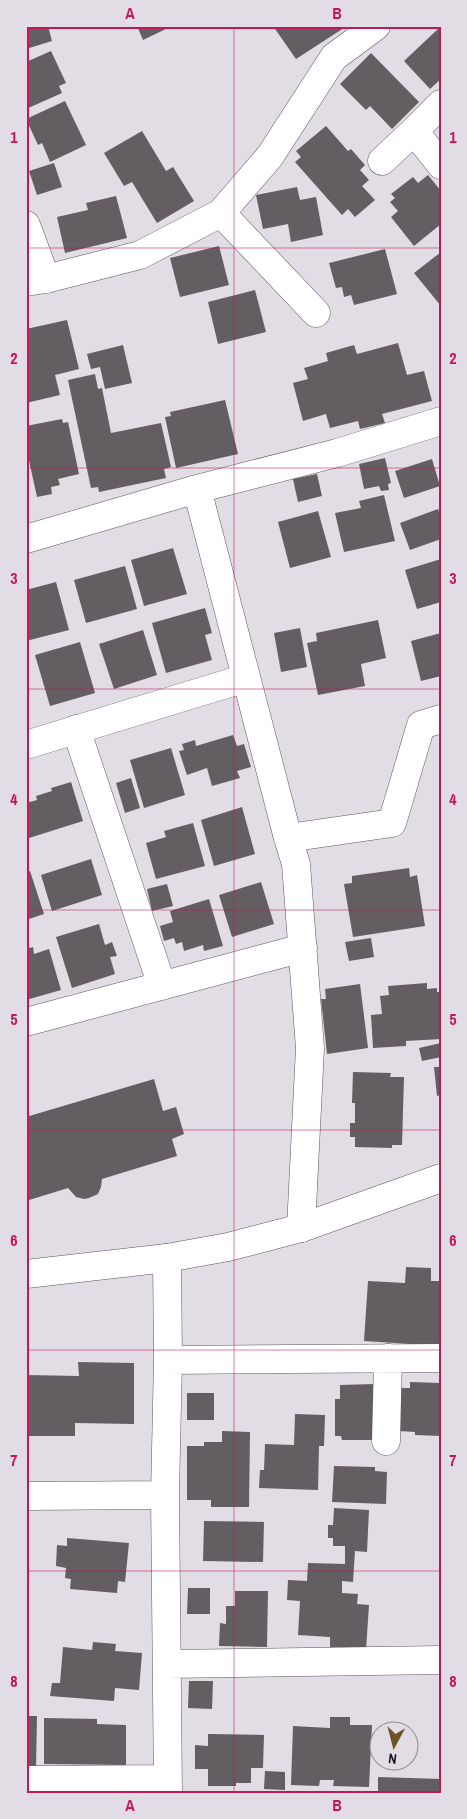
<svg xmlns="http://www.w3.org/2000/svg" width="467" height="1819" font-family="'Archivo Narrow',sans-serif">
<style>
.building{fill:#645d61}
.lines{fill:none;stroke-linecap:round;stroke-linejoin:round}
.minor-casing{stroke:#5b565c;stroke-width:29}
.tertiary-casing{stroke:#5b565c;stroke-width:29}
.minor{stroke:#fff;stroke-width:28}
.tertiary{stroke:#fff;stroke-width:28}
.grid{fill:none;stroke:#c2185b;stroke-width:1;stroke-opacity:0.55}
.neatline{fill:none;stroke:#c2185b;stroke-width:2}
.grid-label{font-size:16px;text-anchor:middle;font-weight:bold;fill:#c2185b}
</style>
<rect width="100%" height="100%" fill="#e2dce4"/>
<path class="building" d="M26,26H48L52,41L26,49Z
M137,26H167L168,28L143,40Z
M273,26H347L296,59Z
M439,28L441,30V79L430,89L404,61Z
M51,51L66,83L59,86L62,93L26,109V62Z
M371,53L419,102L392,129L370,106L366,110L340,84Z
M65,101L86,145L50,162L42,143L38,145L26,119Z
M326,126L348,151L351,149L365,165L360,170L369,180L362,186L375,200L355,217L348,209L342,215L295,162L301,157L296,151Z
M142,131L166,171L173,167L194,201L157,223L132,182L124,186L104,153Z
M54,163L62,187L37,195L29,171Z
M428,175L441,191V224L414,246L391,217L398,211L390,202L395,198L391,194L413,177L418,183Z
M297,187L300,200L316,197L323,235L291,242L288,224L263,229L256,195Z
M116,196L127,238L65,253L57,217L88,210L86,203Z
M219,246L229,285L180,297L170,258Z
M385,249L397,294L354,305L351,295L344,297L342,287L336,288L329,263Z
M441,252V306L414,273Z
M255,290L266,332L218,344L208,302Z
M67,320L79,369L55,375L60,395L26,403V329Z
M398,343L407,375L424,371L432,401L382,414L385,423L360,429L358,421L330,428L326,414L303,421L293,383L308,379L304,368L328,361L326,353L354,345L357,354Z
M123,345L132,383L105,389L100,367L91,369L87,354Z
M95,374L98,389L102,388L111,433L161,423L171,467L164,469L166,478L99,492L98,487L91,488L68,380Z
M225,400L238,454L176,468L165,417L171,416L170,412Z
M62,419L63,423L68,422L79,474L58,479L60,485L51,487L52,494L37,497L26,447V432H28L26,426Z
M385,458L391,483L388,484L389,490L381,491L379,486L364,489L359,464Z
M432,459L440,486L404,498L395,471Z
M317,474L322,496L298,502L293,479Z
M384,495L395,541L344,552L335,513L361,508L359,501Z
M438,509L441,517V539L410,550L400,523Z
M318,511L331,557L290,568L278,522Z
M173,548L187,594L144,606L131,560Z
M441,559V602L417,609L405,570Z
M125,566L137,609L86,623L74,580Z
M56,582L69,630L26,641V590Z
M205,608L212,633L205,635L212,660L166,673L152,623Z
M378,620L386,658L361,664L365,686L318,695L307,643L317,641L316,633Z
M300,628L307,667L281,672L274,633Z
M143,630L157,675L114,689L99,644Z
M441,633V676L421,681L411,641Z
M80,642L95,693L50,706L35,655Z
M233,735L237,746L244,744L251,767L237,771L240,778L212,786L207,768L187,775L179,751L184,750L182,744L195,740L196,746Z
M171,748L185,795L144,808L130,760Z
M131,778L140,808L125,813L116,783Z
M71,782L83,821L29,838L26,830V803L37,800L36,796L52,791L51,788Z
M242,807L255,854L214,866L201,820Z
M193,823L205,866L156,879L146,843L166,837L164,831Z
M91,859L102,895L52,911L41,875Z
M409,868L410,877L417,875L425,926L353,937L344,884L352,883V876Z
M30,871L44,914L26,920V872Z
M261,882L274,924L232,937L219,895Z
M167,884L173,906L152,911L147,889Z
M209,899L223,946L204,951L203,945L184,951L182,942L176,944L174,938L164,941L160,926L173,922L170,911Z
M99,924L105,945L112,942L117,956L110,957L115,974L72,988L56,937Z
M371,938L374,957L349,961L345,942Z
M33,947L34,954L49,949L61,990L26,1000V949Z
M427,983V989L437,988V992H441V1012L439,1013L441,1039L406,1041V1046L373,1048L371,1015L382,1014L380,996L389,995L388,986Z
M360,984L368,1048L327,1054L321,999H326L325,989Z
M441,1043V1057L422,1061L419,1048Z
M434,1067H441V1095L437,1096Z
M353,1072L391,1073L390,1077H404L402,1145H392V1148L355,1147V1137H350V1123H355V1103H352Z
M154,1079L163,1111L176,1107L184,1134L172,1139L177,1156L102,1179L101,1187L98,1194L89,1198L84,1199L76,1197L68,1188L26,1201V1117Z
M406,1267L431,1268V1281H441V1346L364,1341L368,1281L405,1283Z
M78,1362L134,1363V1424L75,1423V1436H26V1375L79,1376Z
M410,1382L440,1383L441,1436L415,1435V1432L399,1431L401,1388H410Z
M375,1384L376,1440H342L341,1436H335V1399H340V1385Z
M187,1393H214V1420H187Z
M295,1414L325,1415L324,1446H319L318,1490L259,1488L260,1470H264L265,1444L294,1445Z
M222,1431L250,1432L249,1507H211V1500H187V1446H204V1442H222Z
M334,1466L375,1467V1471L387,1472L386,1504L332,1502Z
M334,1508L369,1510L367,1552L355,1551L353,1582L342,1581V1593L358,1594L357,1604L369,1605L366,1650L330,1648V1637L298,1635L300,1601L287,1600L288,1580L307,1581L308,1563L345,1564V1546H333V1538H328V1525H333Z
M204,1521L264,1522L263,1562L203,1561Z
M67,1538L129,1543L125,1582L118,1581L117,1593L70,1589L71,1579L65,1578L66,1568L56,1566L57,1545L67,1546Z
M188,1588H210V1614H187Z
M235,1591H268L267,1647L219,1646L220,1623L226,1624V1606H235Z
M93,1642L116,1644L115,1651L142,1653L139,1690L115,1688L114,1701L50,1696L52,1683H60L63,1647L92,1650Z
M189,1681H213L212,1709L188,1708Z
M26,1716H37L36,1770L26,1769Z
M330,1717H350V1725H372L369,1787L333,1786L334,1780H320L319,1786L291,1785L293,1726L330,1728Z
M44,1718L97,1719V1724L126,1725V1765L44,1764Z
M208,1734L264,1735L263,1768H251V1783H236V1786H208V1769H195V1745L208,1746Z
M265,1771L285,1772V1790L264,1789Z
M378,1777L441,1779V1793H378Z"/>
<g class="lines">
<defs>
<path id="minor" d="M441,104L414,131L441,165
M382,161L414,131
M221,213L316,313
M26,225L46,279
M26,282L46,279L140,255L221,213L270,156L334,57L376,26
M197,489L288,838L296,864L310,1048L301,1228
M26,539L197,489L337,453L441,421
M76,729L162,986
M26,745L246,678
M288,838L392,823L421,725L441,719
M26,1022L303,948
M167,1258L168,1360L165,1495L168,1793
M168,1360L441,1358
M386,1441L388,1358
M26,1496L165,1495
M167,1664L441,1660
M26,1780L167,1779"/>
<path id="tertiary" d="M26,1274L167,1258L228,1247L301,1228L441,1178"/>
</defs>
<use href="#minor" class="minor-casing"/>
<use href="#tertiary" class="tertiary-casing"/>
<use href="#minor" class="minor"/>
<use href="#tertiary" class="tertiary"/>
</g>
<path class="grid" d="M234,26V1793M26,248H441M26,468H441M26,689H441M26,910H441M26,1130H441M26,1350H441M26,1571H441"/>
<rect width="467" height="1819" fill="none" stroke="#e2dce4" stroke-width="55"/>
<g transform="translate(394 1746) rotate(187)"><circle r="24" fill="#e2dce4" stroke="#908c91"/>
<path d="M0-4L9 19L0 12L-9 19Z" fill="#6f5426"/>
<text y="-8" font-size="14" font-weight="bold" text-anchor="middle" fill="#151315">N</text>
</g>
<rect x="28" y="28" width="412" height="1764" class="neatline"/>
<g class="grid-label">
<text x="130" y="19">A</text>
<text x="337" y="19">B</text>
<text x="14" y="143">1</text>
<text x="453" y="143">1</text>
<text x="14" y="364">2</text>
<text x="453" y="364">2</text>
<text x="14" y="584">3</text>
<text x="453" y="584">3</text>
<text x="14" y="805">4</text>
<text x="453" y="805">4</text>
<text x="14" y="1025">5</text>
<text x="453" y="1025">5</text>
<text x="14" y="1246">6</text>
<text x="453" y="1246">6</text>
<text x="14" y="1466">7</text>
<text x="453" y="1466">7</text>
<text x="14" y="1687">8</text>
<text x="453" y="1687">8</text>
<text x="130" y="1811">A</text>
<text x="337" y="1811">B</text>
</g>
</svg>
